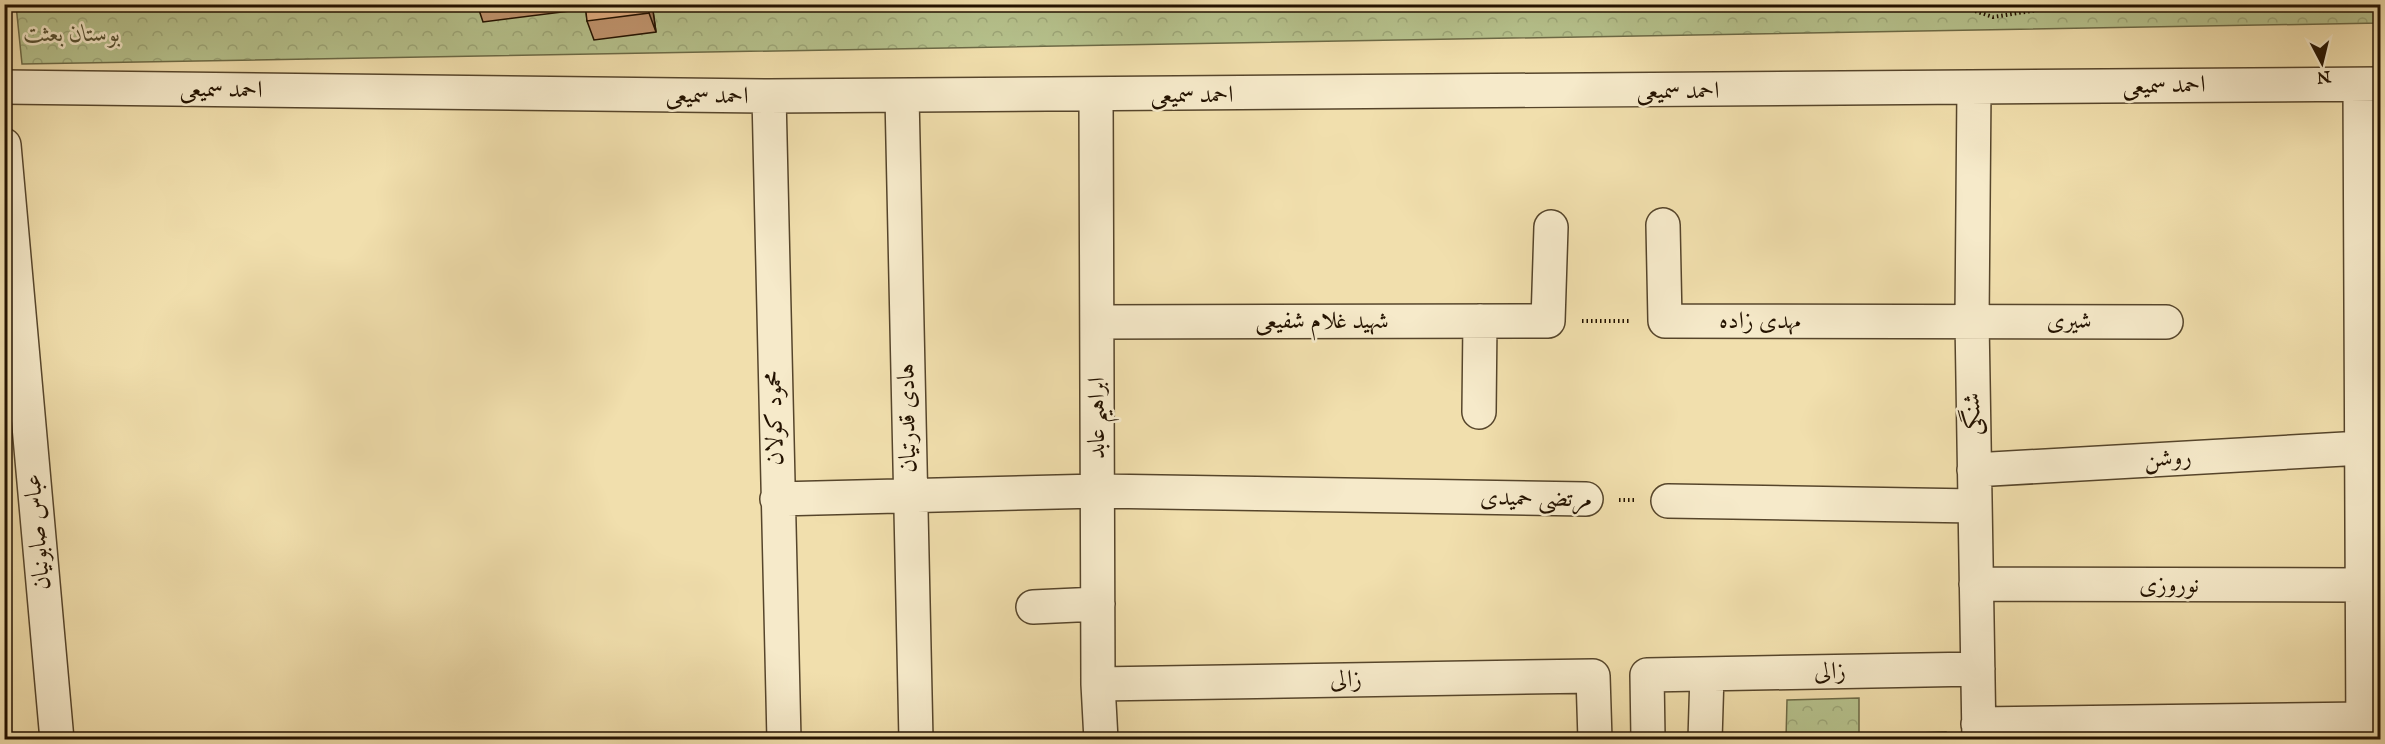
<svg xmlns="http://www.w3.org/2000/svg" width="2385" height="744" font-family="'IM FELL English',Amiri,serif">
<style>
.park{fill:url(#park-crowns);stroke:#6c6a46;stroke-width:1.5}
.lines{fill:none;stroke-linecap:round;stroke-linejoin:round}
.minor-casing{stroke:#56452b;stroke-width:36}
.path{stroke:#231200;stroke-width:4;stroke-dasharray:1.5 3;stroke-linecap:butt}
.minor{stroke:#f6eaca;stroke-width:33}
.wall{fill:#c1956f;stroke:#231200;stroke-width:1.5}
.shaded-wall{fill:#9d795a;stroke:#231200;stroke-width:1.5}
.building{fill:#e0ad81;stroke:#231200;stroke-width:1.5}
.labels{text-anchor:middle;dominant-baseline:central;stroke-width:5;stroke-linejoin:round;paint-order:stroke}
.park-label{font-size:24px;font-style:italic;fill:#565031;stroke:#f6eaca}
.street-label{font-size:24px;fill:#231200;stroke:#f6eaca}
</style>
<defs>
<pattern id="park-crowns" width="20" height="18" patternUnits="userSpaceOnUse" patternTransform="scale(1.5)"><rect width="20" height="18" fill="#b6c28d"/><path d="M2 6a3 3 0 1 1 6 0M12 15a3 3 0 1 1 6 0" fill="none" stroke="#9ca678"/></pattern>
</defs>
<rect width="100%" height="100%" fill="#f1dfad"/>
<filter id="stains"><feTurbulence type="fractalNoise" baseFrequency=".00333" numOctaves="4"/><feColorMatrix values="0 0 0 0 .2 0 0 0 0 .09 0 0 0 0 .02 0 0 0 .5 -.17"/></filter>
<radialGradient id="worn" r=".72"><stop offset=".6" stop-color="#630" stop-opacity="0"/><stop offset="1" stop-color="#630" stop-opacity=".3"/></radialGradient>
<path class="park" d="M2380,4V23L22,64L16,5Z
M1859,698V735L1946,732V739H1786L1787,700Z"/>
<g class="lines">
<defs>
<path id="minor" d="M2360,85L2363,740
M4,87L769,96L2380,84
M1974,88L1972,320L1979,740
M769,96L784,740
M902,96L916,740
M1096,96L1098,684L1101,740
M4,145L57,740
M1663,225L1665,321L2166,322
M1097,322L1548,321L1551,227
M1479,412L1480,321
M1974,470L2362,448
M777,499L1098,491L1586,499
M1668,501L1975,506
M1976,584L2362,585
M1033,607L1098,604
M1098,684L1593,676L1595,740
M1978,724L2363,719
M1648,738L1647,675L1978,669
M1705,740L1707,674"/>
</defs>
<use href="#minor" class="minor-casing"/>
<path class="path" d="M1954,4L1993,17L2075,4
M1582,321H1631
M1619,500H1636"/>
<use href="#minor" class="minor"/>
</g>
<path class="wall" d="M477,4H652L656,32L594,40L587,21L586,9L483,22Z"/>
<path class="shaded-wall" d="M647,4H652L656,32L649,13Z"/>
<path class="building" d="M585,4H647L649,13L587,21Z"/>
<g class="labels">
<g class="park-label">
<text x="72" y="34">بوستان بعثت</text>
</g>
<g class="street-label">
<text transform="translate(2164 86) rotate(-1)">احمد سمیعی</text>
<text transform="translate(221 90) rotate(1)">احمد سمیعی</text>
<text x="1678" y="91">احمد سمیعی</text>
<text x="1192" y="95">احمد سمیعی</text>
<text transform="translate(707 96) rotate(1)">احمد سمیعی</text>
<text x="1322" y="321">شهید غلام شفیعی</text>
<text x="1760" y="321">مهدی زاده</text>
<text x="2069" y="321">شیری</text>
<text transform="translate(1973 414) rotate(-91)">شنگی</text>
<text transform="translate(775 418) rotate(-91)">محمود کولان</text>
<text transform="translate(908 418) rotate(-91)">هادی قدرتیان</text>
<text transform="translate(1097 418) rotate(-90)">ابراهیم عابد</text>
<text transform="translate(2168 459) rotate(-3)">روشن</text>
<text transform="translate(1536 499) rotate(1)">مرتضی حمیدی</text>
<text transform="translate(38 532) rotate(-95)">عباس صابونیان</text>
<text x="2169" y="585">نوروزی</text>
<text transform="translate(1830 672) rotate(-1)">زالی</text>
<text transform="translate(1346 680) rotate(-1)">زالی</text>
</g>
</g>
<rect width="2385" height="744" fill="none" stroke="#f1dfad" stroke-width="24"/>
<rect x="6" y="6" width="2373" height="732" fill="none" stroke="#231200" stroke-width="3"/>
<rect x="12" y="12" width="2361" height="720" fill="none" stroke="#231200" stroke-width="1.5"/>
<g transform="translate(2322 63) rotate(173)" stroke="#f6eaca" stroke-width="4.5" paint-order="stroke">
<path d="M0-4.5L10 22L0 15L-10 22Z" fill="#231200"/>
<text y="-9" font-size="16" font-weight="bold" text-anchor="middle" fill="#231200">N</text>
</g>
<rect width="100%" height="100%" filter="url(#stains)"/>
<rect width="100%" height="100%" fill="url(#worn)"/>
</svg>
